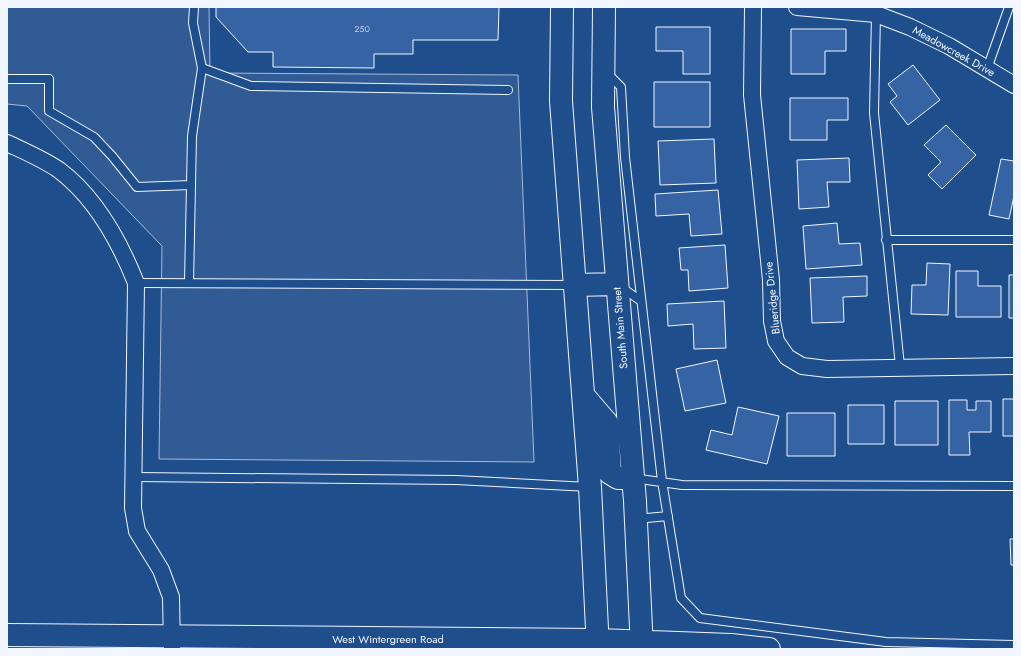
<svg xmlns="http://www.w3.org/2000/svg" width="1021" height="656" font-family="Jost,sans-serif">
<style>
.parking{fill:#305b95;stroke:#a8bbd7}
.building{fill:#3563a3;stroke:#f2f6ff}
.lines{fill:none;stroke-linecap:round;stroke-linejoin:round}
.lane-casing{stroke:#f2f6ff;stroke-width:10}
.street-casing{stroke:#f2f6ff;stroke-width:18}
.secondary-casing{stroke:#f2f6ff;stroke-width:24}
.lane{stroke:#1f4e8c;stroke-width:8}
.street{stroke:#1f4e8c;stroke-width:16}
.secondary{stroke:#1f4e8c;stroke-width:22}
.labels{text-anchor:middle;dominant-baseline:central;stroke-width:3;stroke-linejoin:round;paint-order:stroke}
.number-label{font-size:9px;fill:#c3d1e8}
.street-label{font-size:11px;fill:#f2f6ff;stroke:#1f4e8c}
</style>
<rect width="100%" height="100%" fill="#1f4e8c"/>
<path class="parking" d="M7,7H209L210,73L518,75L534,462L159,459L162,246L27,106L7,104Z"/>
<path class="building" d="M216,7H499L498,40H413V54H374V68L273,67V52H248L216,17Z
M656,27H710V74H683V51H656Z
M791,29H846V51H825V74H791Z
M913,65L940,100L908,125L890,102L897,96L888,84Z
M654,82H710V127H654Z
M790,98H848V120H827V140H790Z
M946,125L976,155L942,189L928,175L941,162L924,145Z
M714,139L716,183L660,185L658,141Z
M849,158L850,182H827L829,207L799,209L797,160Z
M1001,159L1014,161V196L1009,219L989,215Z
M718,190L722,234L691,236L689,214L656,216L655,194Z
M837,223L839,244L860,243L862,265L806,269L803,226Z
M725,245L728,288L689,291L688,270H681L679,248Z
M927,263L950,264L948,315L911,314L912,285H926Z
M956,271H978V286H1001V317H956Z
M1009,275H1014V318H1009Z
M867,276V296L843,297L844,322L812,323L810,278Z
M724,301L726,348L694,349L693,324L668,326L667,304Z
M717,360L726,403L685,411L676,369Z
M1003,399H1014V436H1003Z
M949,400H967V410H976V401H991V432H969L970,455H949Z
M895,401H938V445H895Z
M848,405H884V444H848Z
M738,407L779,416L767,464L706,450L711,430L732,435Z
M787,413H835V456H787Z
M1010,539H1014V565H1011Z"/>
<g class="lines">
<defs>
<path id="lane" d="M876,14L874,113L900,366
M202,68L251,86L508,90
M987,69L1009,7
M607,73L621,87L625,157L662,481L681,598L700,618L886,642L1014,645
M7,79H49V111L94,137L112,156L137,187L191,185
M886,240H1014
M136,283L575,285
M189,283L192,136L202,68L193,23L194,7
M621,287L641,301
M134,477L456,480L589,487
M633,478L682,485L1014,486
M636,519L668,516"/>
<path id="street" d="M753,7L752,95L771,280L772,321L776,341L787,357L802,366L827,369L1014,366
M797,7L876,14L910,27L949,46L1014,85
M7,143C24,151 43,159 59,170C95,197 119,240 136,283L133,508L137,531L161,570L171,597L172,649"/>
<path id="secondary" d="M562,7L561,101L590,487L598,649
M604,7L603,107L635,501L642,649
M575,285L617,284
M583,395L607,423L610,473L618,478H633
M7,635L598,640L731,645L769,649"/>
</defs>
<use href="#lane" class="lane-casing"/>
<use href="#street" class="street-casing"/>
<use href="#secondary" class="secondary-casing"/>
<use href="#lane" class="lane"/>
<use href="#street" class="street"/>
<use href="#secondary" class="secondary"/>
</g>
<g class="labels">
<g class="number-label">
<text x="362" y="28">250</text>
</g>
<g class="street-label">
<text transform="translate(954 51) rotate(29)">Meadowcreek Drive</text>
<text transform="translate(772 298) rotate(-96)">Blueridge Drive</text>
<text transform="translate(620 328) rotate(-95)">South Main Street</text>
<text x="388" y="639">West Wintergreen Road</text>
</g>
</g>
<rect width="1021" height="656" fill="none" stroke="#f2f6ff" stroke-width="16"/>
</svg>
